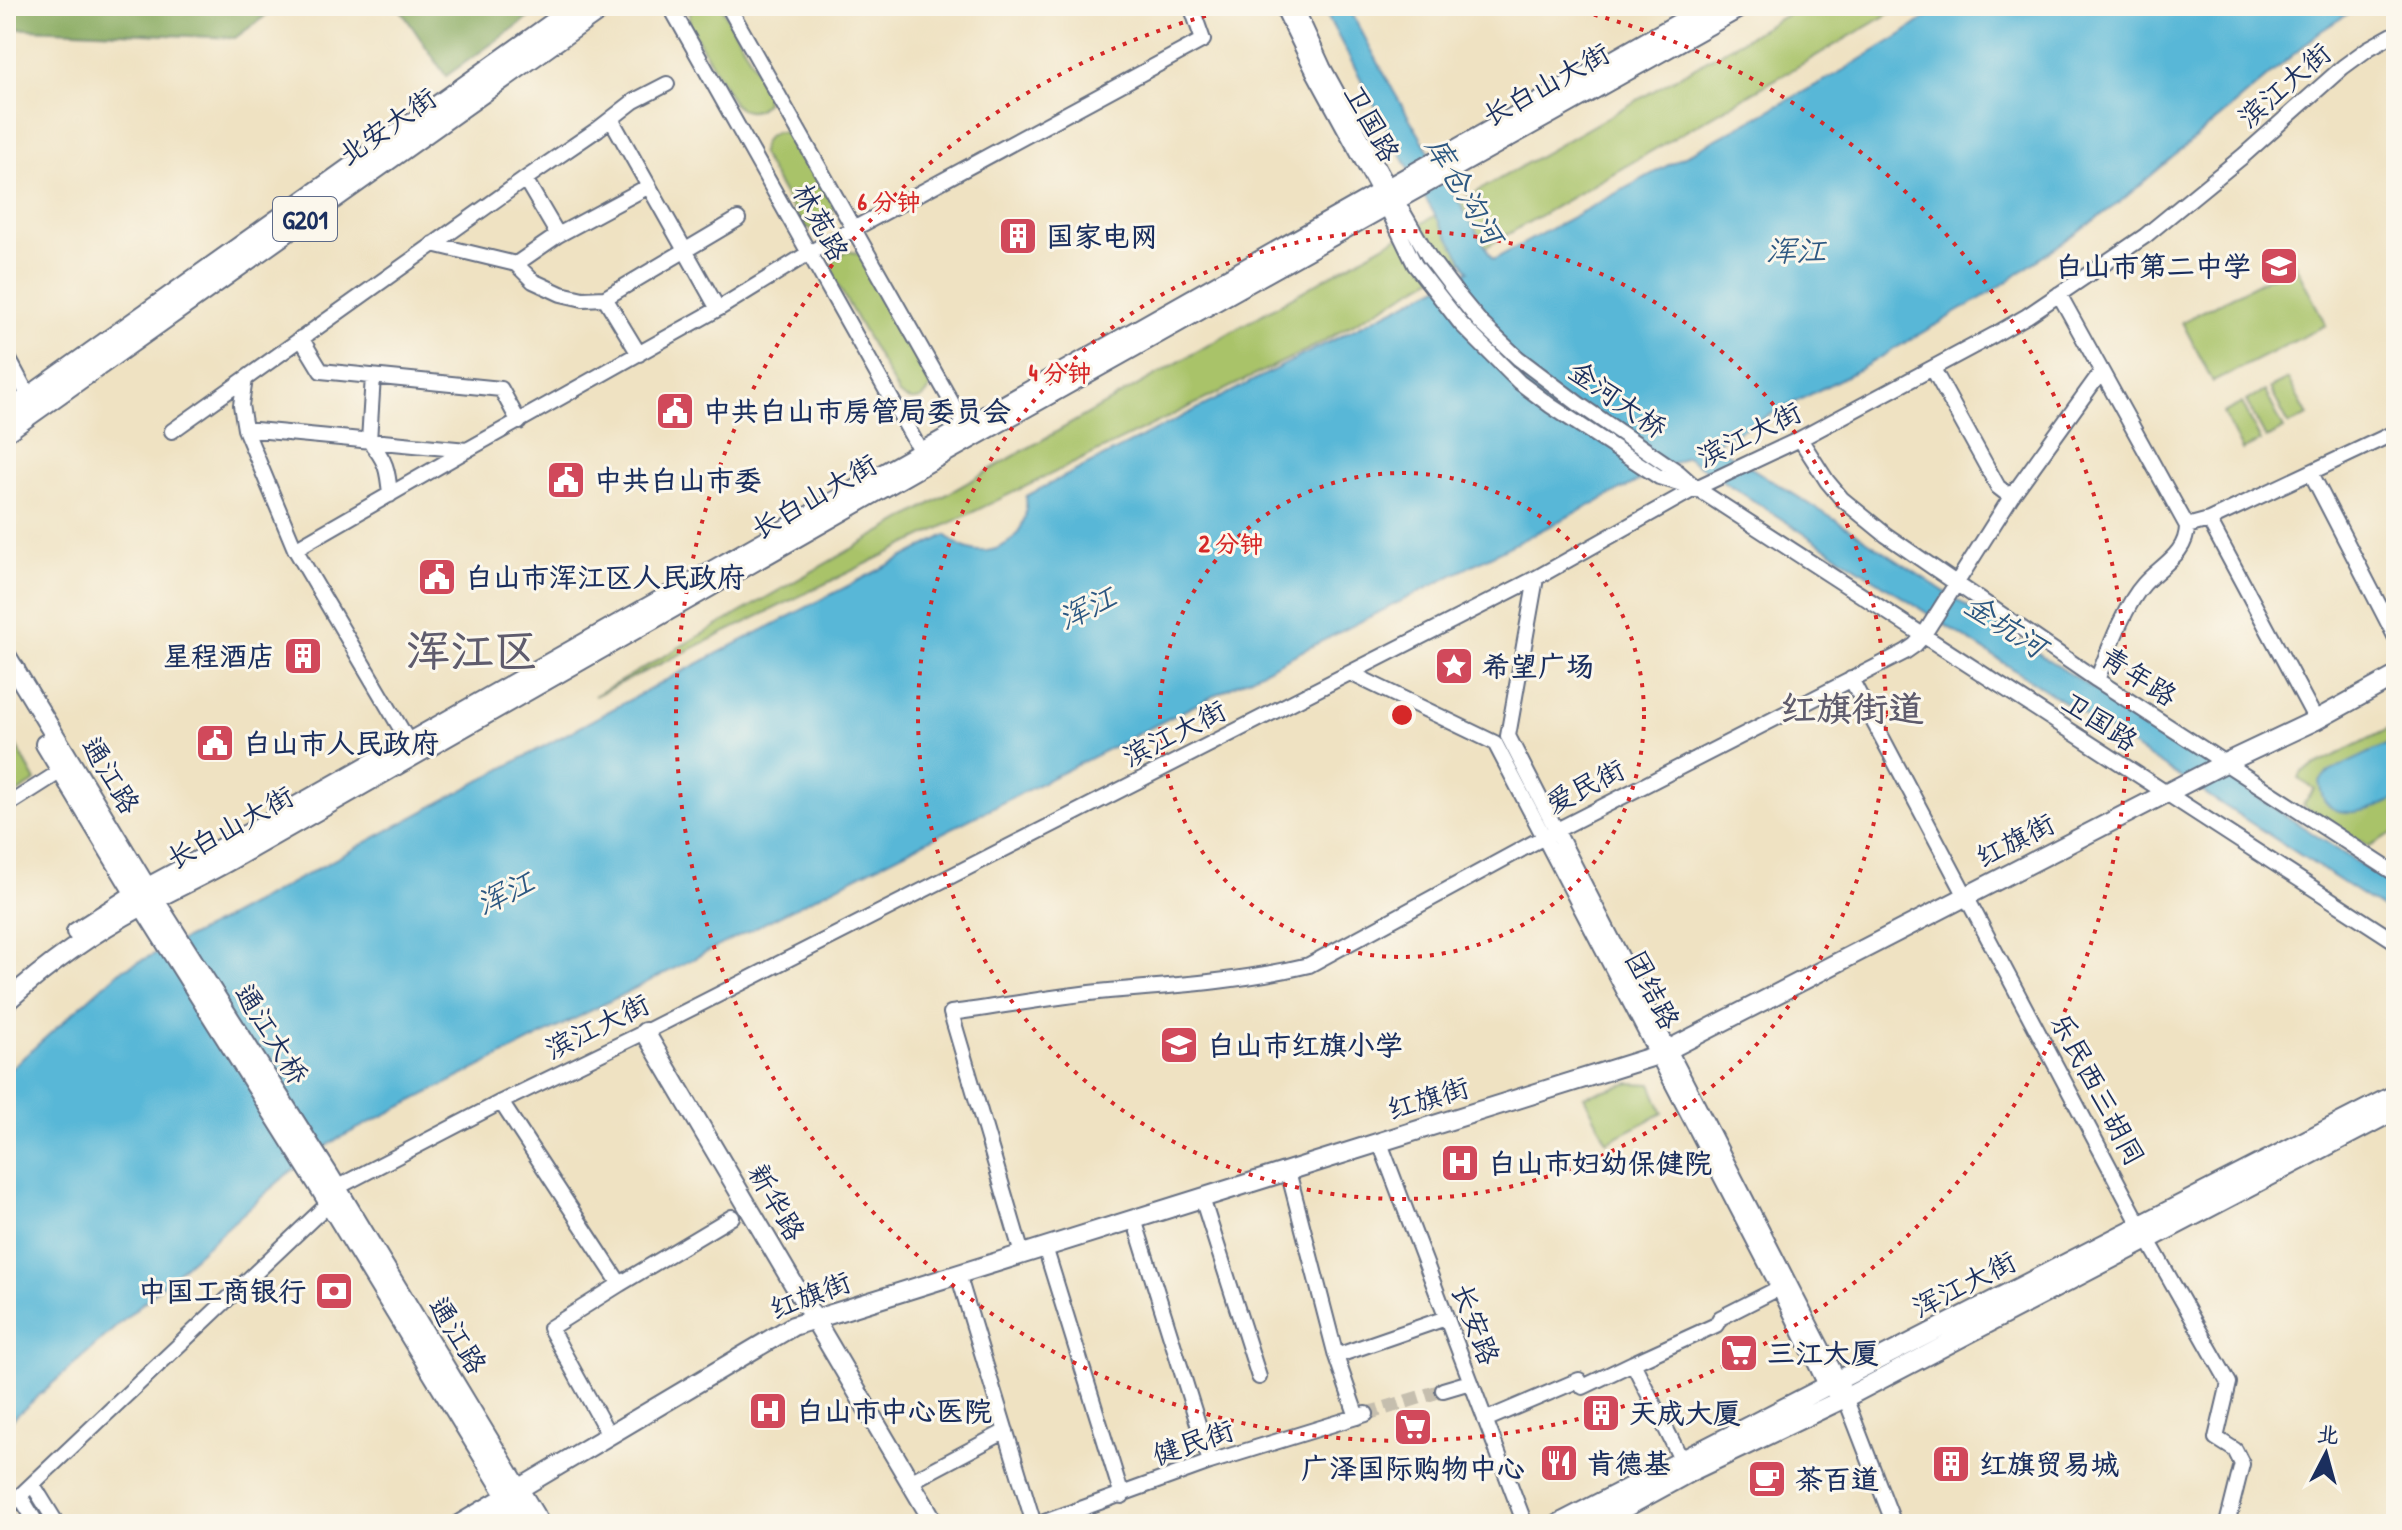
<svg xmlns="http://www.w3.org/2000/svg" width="2402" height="1530" font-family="'Patrick Hand','LXGW WenKai TC',sans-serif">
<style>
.green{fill:#a9c369;stroke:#627964;stroke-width:2}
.forest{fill:#86a95d;stroke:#506c5e;stroke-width:2}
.water{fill:#58b7d7;stroke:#3a739a;stroke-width:2}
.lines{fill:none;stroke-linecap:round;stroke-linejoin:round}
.minor-tunnel{stroke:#c5beae;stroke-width:14;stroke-dasharray:14 7;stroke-linecap:butt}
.minor-casing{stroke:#656e81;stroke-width:18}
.major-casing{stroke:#656e81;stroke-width:22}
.highway-casing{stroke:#656e81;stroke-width:24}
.minor{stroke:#fff;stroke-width:14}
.major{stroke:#fff;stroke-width:18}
.highway{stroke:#fff;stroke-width:20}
.ring{fill:none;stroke:#d62828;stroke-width:4;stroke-dasharray:4 8}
.labels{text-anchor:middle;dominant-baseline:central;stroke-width:6;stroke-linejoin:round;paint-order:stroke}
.shield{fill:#fbf7ec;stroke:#5e6b89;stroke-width:2}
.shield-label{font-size:26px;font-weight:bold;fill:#1b2f5e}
.street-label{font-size:28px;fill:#1b2f5e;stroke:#fbf7ec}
.poi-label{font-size:28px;font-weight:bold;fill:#1b2f5e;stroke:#fbf7ec;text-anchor:start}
.water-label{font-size:30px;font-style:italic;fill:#2d5882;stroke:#fbf7ec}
.district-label{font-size:36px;font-weight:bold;fill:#5f5c6d;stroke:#fbf7ec}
.town-label{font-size:44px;font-weight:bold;fill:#5f5c6d;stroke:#fbf7ec}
.centre{fill:#d62828;stroke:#fbf7ec;stroke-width:4}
.ring-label{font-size:24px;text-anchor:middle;font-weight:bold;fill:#d62828;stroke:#fbf7ec;stroke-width:6;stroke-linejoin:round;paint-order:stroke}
</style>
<rect width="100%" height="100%" fill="#fbf7ec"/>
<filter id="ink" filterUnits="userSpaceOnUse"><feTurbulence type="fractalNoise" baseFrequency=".0125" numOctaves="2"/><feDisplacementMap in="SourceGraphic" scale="16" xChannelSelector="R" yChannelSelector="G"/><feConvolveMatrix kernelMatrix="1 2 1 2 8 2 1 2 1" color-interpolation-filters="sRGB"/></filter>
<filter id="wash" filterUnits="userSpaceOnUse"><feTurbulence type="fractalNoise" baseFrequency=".006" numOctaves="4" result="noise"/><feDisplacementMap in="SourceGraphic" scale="32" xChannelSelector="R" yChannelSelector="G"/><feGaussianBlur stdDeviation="1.8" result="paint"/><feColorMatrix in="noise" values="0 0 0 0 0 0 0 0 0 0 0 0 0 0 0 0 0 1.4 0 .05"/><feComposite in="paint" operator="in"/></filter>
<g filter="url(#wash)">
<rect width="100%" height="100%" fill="#efe2c2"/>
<path class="green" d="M694,6H721L766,87V102C756,114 745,114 734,104L689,24L690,12Z
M1802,6H1902L1315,346L594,696Z
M776,132H783L794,138L833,205L832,220C825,229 815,233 805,226C795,218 771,170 762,156C760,145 765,136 776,132Z
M846,251L858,253L864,258L930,376C934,397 915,408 899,394L832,275C830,264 835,255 846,251Z
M2295,264L2326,325L2213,382L2182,322Z
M2288,379L2308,416L2289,425L2270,388Z
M2265,391L2284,429L2266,438L2246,401Z
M2242,403L2261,441L2242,450L2223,413Z
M2396,725V831L2369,846L2302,805L2315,789L2298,779L2302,772Z
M6,727L36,781L6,800Z
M1630,1083L1651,1084L1663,1113L1607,1142L1584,1096Z"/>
<path class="forest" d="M6,6H279L235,38L6,28Z
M398,6H545L446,76Z"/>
<path class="water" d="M1322,6H1348L1394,92L1493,260L1842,71L1901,35L1942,6H2360L2321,31L2120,202L1995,290L1860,369L1713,444L1840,523L2396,888V917L1686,457L337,1139L285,1176L6,1425V1073L120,971L219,922L672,677L946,535C981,570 1032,544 1026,496L1469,271L1419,188Z
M2396,740V799C2378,808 2338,823 2324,800C2321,794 2320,787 2319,781L2327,773Z"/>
</g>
<g filter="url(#ink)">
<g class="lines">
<path class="minor-tunnel" d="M1366,1414L1443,1390"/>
<defs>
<path id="minor" d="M670,6L925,459
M728,6L970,435
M1282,6L1315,74L1380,193L1415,265L1461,324L1519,382L1551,406L1659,477L1692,487
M1295,6L1323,67L1389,188L1429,257L1457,294L1481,323L1518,358L1580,405L1678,472L1696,488L2396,942
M611,119L718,309
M525,179L558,235
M433,244L516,264L533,281L561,294L583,299L605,298L738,219
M516,264L558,235L649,186
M2059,294L2187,526
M605,298L639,354
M301,338L321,371L501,389L519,422
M6,354L29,397
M1933,369L1998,487L2011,497
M373,376L369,441C386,460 388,470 390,495
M245,379L241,405L245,429L295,549L414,751
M245,429L467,450
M172,431L525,179L598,129L634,101L667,84
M1800,439L1827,481L1842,499L1886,535L2097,680L2396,874
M2311,473L2396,638
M2209,520L2316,720
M295,549L467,450L718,309L809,253L1203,40L1191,6
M1536,578L1508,736L1838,1379L1894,1524
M1350,673L1495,743L1779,1288L1826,1385L1832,1390
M1851,679L2148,1240L2229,1383L2216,1438L2235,1450L2242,1464L2227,1524
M2097,680C2108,652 2124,606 2144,584C2161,565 2187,554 2187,526L2209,520L2396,432
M6,806L61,771
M501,1102L620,1284L550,1328L609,1435
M1380,1143L1525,1524
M1288,1171L1336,1356L1357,1417
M1202,1198L1259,1377
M1134,1219L1210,1462
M1045,1247L1122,1496
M1022,1254L951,1013C1007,1006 1064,994 1121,990C1184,985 1247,980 1309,965L1557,830L1905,652L1915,645L1923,636L2011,497L2101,372
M958,1274L1034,1524
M620,1284L732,1217
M1336,1356L1446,1318
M1443,1390L1470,1382
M1485,1420L1579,1380L1583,1387L1633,1363
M1681,1459L1633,1363L1716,1325L1720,1318L1779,1288
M910,1482L1006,1431
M33,1485L57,1524
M20,1496L37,1524
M6,1509L328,1204L336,1188L501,1102L645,1032L1536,578L1696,488L1800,439L1994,335L2027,316L2145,236L2243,156L2343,67L2369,48L2396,33
M1039,1524L1210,1462L1366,1414"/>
<path id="major" d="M6,655L147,888L329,1175L540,1524
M45,744L135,894L316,1182L524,1524
M76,932L135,894L247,834L1709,6
M6,1002C47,965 94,932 142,906C173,889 205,875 236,857L927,463L1743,6
M645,1032L935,1524
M460,1524L793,1326L1658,1055L2225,763L2316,720L2396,676
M485,1524L524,1501
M1558,1524L2396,1094
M1595,1524L1690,1472L1845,1398L2396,1110"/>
<path id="highway" d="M6,414L578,6
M6,431L604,6
M6,672L14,669"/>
</defs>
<use href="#minor" class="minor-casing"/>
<use href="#major" class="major-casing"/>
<use href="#highway" class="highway-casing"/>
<use href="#minor" class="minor"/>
<use href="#major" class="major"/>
<use href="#highway" class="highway"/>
</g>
</g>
<g class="ring">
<circle cx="1402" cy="715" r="242"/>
<circle cx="1402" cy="715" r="484"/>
<path d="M1559 6A726 726 0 1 1 1245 6"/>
</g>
<defs>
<symbol id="building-square" viewBox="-11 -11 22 22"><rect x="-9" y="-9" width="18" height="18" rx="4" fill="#d1495b" stroke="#fbf7ec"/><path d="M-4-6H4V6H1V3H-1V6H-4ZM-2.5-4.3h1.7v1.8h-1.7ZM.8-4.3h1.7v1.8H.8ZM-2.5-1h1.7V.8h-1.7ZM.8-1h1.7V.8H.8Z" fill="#fff"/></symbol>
<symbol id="school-square" viewBox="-11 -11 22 22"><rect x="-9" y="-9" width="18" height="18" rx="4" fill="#d1495b" stroke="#fbf7ec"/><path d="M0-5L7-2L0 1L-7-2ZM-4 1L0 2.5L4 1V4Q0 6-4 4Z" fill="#fff"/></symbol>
<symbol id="civic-square" viewBox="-11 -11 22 22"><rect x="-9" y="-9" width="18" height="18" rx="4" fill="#d1495b" stroke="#fbf7ec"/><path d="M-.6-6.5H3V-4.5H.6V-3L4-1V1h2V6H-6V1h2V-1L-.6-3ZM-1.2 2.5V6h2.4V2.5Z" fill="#fff"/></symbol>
<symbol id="sight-square" viewBox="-11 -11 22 22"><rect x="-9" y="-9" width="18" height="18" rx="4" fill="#d1495b" stroke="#fbf7ec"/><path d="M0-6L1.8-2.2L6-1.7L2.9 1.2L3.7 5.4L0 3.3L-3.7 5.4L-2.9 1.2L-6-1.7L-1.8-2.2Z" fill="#fff"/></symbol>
<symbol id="hospital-square" viewBox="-11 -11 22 22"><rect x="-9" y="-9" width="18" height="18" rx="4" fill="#d1495b" stroke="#fbf7ec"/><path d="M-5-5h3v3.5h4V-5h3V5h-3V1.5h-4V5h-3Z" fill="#fff"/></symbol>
<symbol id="bank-square" viewBox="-11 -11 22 22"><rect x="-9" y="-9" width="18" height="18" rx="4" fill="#d1495b" stroke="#fbf7ec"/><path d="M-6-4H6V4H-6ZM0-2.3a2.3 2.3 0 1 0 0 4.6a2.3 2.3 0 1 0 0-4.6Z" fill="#fff"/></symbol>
<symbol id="supermarket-square" viewBox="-11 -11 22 22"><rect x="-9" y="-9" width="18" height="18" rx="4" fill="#d1495b" stroke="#fbf7ec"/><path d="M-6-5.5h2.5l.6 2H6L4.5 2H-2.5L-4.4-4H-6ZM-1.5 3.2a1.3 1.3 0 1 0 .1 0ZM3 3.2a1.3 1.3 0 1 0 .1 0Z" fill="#fff"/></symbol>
<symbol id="restaurant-square" viewBox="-11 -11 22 22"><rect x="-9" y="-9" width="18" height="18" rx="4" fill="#d1495b" stroke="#fbf7ec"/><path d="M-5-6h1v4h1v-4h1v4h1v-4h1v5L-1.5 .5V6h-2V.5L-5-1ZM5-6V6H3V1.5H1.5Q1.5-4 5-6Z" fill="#fff"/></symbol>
<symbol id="cafe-square" viewBox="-11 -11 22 22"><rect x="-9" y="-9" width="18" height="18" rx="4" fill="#d1495b" stroke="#fbf7ec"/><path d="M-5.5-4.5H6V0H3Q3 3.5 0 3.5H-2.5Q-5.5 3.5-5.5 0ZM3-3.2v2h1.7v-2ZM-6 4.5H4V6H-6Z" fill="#fff"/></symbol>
</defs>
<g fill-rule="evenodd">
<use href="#building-square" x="996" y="214" width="44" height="44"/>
<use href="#school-square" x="2257" y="244" width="44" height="44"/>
<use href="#civic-square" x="653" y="389" width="44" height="44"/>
<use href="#civic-square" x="544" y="458" width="44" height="44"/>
<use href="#civic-square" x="415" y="555" width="44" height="44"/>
<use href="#building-square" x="281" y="634" width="44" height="44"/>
<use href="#sight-square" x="1432" y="644" width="44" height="44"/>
<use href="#civic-square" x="193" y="721" width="44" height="44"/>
<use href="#school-square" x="1157" y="1023" width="44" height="44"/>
<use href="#hospital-square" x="1438" y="1141" width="44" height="44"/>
<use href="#bank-square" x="312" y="1269" width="44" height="44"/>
<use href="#supermarket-square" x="1717" y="1331" width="44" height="44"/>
<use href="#hospital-square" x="746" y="1389" width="44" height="44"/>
<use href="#building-square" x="1579" y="1391" width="44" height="44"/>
<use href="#supermarket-square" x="1391" y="1405" width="44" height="44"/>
<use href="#restaurant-square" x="1537" y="1441" width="44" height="44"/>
<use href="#building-square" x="1929" y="1442" width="44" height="44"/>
<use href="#cafe-square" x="1745" y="1457" width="44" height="44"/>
</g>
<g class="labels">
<rect class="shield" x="273" y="197" width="64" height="44" rx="6"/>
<g class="shield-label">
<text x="305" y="219">G201</text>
</g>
<g class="street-label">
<text transform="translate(1546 84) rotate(-29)">长白山大街</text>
<text transform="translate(2284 85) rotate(-41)">滨江大街</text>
<text transform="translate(1372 123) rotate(61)">卫国路</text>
<text transform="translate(387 126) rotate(-35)">北安大街</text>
<text transform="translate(821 222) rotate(61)">林苑路</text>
<text transform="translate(1618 399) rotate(35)">金河大桥</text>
<text transform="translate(1749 434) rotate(-26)">滨江大街</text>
<text transform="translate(814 496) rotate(-30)">长白山大街</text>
<text transform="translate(2139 676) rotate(33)">青年路</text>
<text transform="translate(2100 721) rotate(33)">卫国路</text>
<text transform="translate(1174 733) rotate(-27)">滨江大街</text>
<text transform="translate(111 775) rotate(59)">通江路</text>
<text transform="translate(1585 786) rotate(-27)">爱民街</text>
<text transform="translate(230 827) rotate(-29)">长白山大街</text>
<text transform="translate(2015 840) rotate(-27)">红旗街</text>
<text transform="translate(1653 990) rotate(63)">团结路</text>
<text transform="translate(597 1026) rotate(-26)">滨江大街</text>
<text transform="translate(272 1034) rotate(58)">通江大桥</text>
<text transform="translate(2098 1089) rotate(62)">乐民西三胡同</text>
<text transform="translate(1428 1098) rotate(-17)">红旗街</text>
<text transform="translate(777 1202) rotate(60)">新华路</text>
<text transform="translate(1964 1284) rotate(-27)">浑江大街</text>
<text transform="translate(810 1295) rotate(-21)">红旗街</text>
<text transform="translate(1476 1324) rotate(69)">长安路</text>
<text transform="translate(458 1335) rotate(59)">通江路</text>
<text transform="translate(1193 1442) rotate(-19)">健民街</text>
</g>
<g class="poi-label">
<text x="1046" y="236">国家电网</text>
<text x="2251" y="266" text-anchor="end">白山市第二中学</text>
<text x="703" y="411">中共白山市房管局委员会</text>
<text x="594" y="480">中共白山市委</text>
<text x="465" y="577">白山市浑江区人民政府</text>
<text x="275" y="656" text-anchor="end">星程酒店</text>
<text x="1482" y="666">希望广场</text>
<text x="243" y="743">白山市人民政府</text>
<text x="1207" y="1045">白山市红旗小学</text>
<text x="1488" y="1163">白山市妇幼保健院</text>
<text x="306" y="1291" text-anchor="end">中国工商银行</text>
<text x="1767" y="1353">三江大厦</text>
<text x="796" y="1411">白山市中心医院</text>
<text x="1629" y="1413">天成大厦</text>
<text x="1587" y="1463">肯德基</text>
<text x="1979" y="1464">红旗贸易城</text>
<text x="1413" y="1468" text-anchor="middle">广泽国际购物中心</text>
<text x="1795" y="1479">茶百道</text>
</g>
<g class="water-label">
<text transform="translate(1465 190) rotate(59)">库仓沟河</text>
<text x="1796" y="250">浑江</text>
<text transform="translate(1087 607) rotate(-26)">浑江</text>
<text transform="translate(2006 625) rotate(33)">金坑河</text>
<text transform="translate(505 892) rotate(-26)">浑江</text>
</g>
<g class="district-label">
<text x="1852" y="707">红旗街道</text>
</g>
<g class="town-label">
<text x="472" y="650">浑江区</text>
</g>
</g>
<circle cx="1402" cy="715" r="12" class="centre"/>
<g class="ring-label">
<text x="889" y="210">6 分钟</text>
<text x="1060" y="381">4 分钟</text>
<text x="1231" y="552">2 分钟</text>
</g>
<rect width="2402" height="1530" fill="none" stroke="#fbf7ec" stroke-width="32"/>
<g transform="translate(2326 1454) rotate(6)" stroke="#fbf7ec" stroke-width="6" paint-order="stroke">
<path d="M0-6L14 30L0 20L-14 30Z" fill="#1b2f5e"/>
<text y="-12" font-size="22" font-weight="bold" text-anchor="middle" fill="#1b2f5e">北</text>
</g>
</svg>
